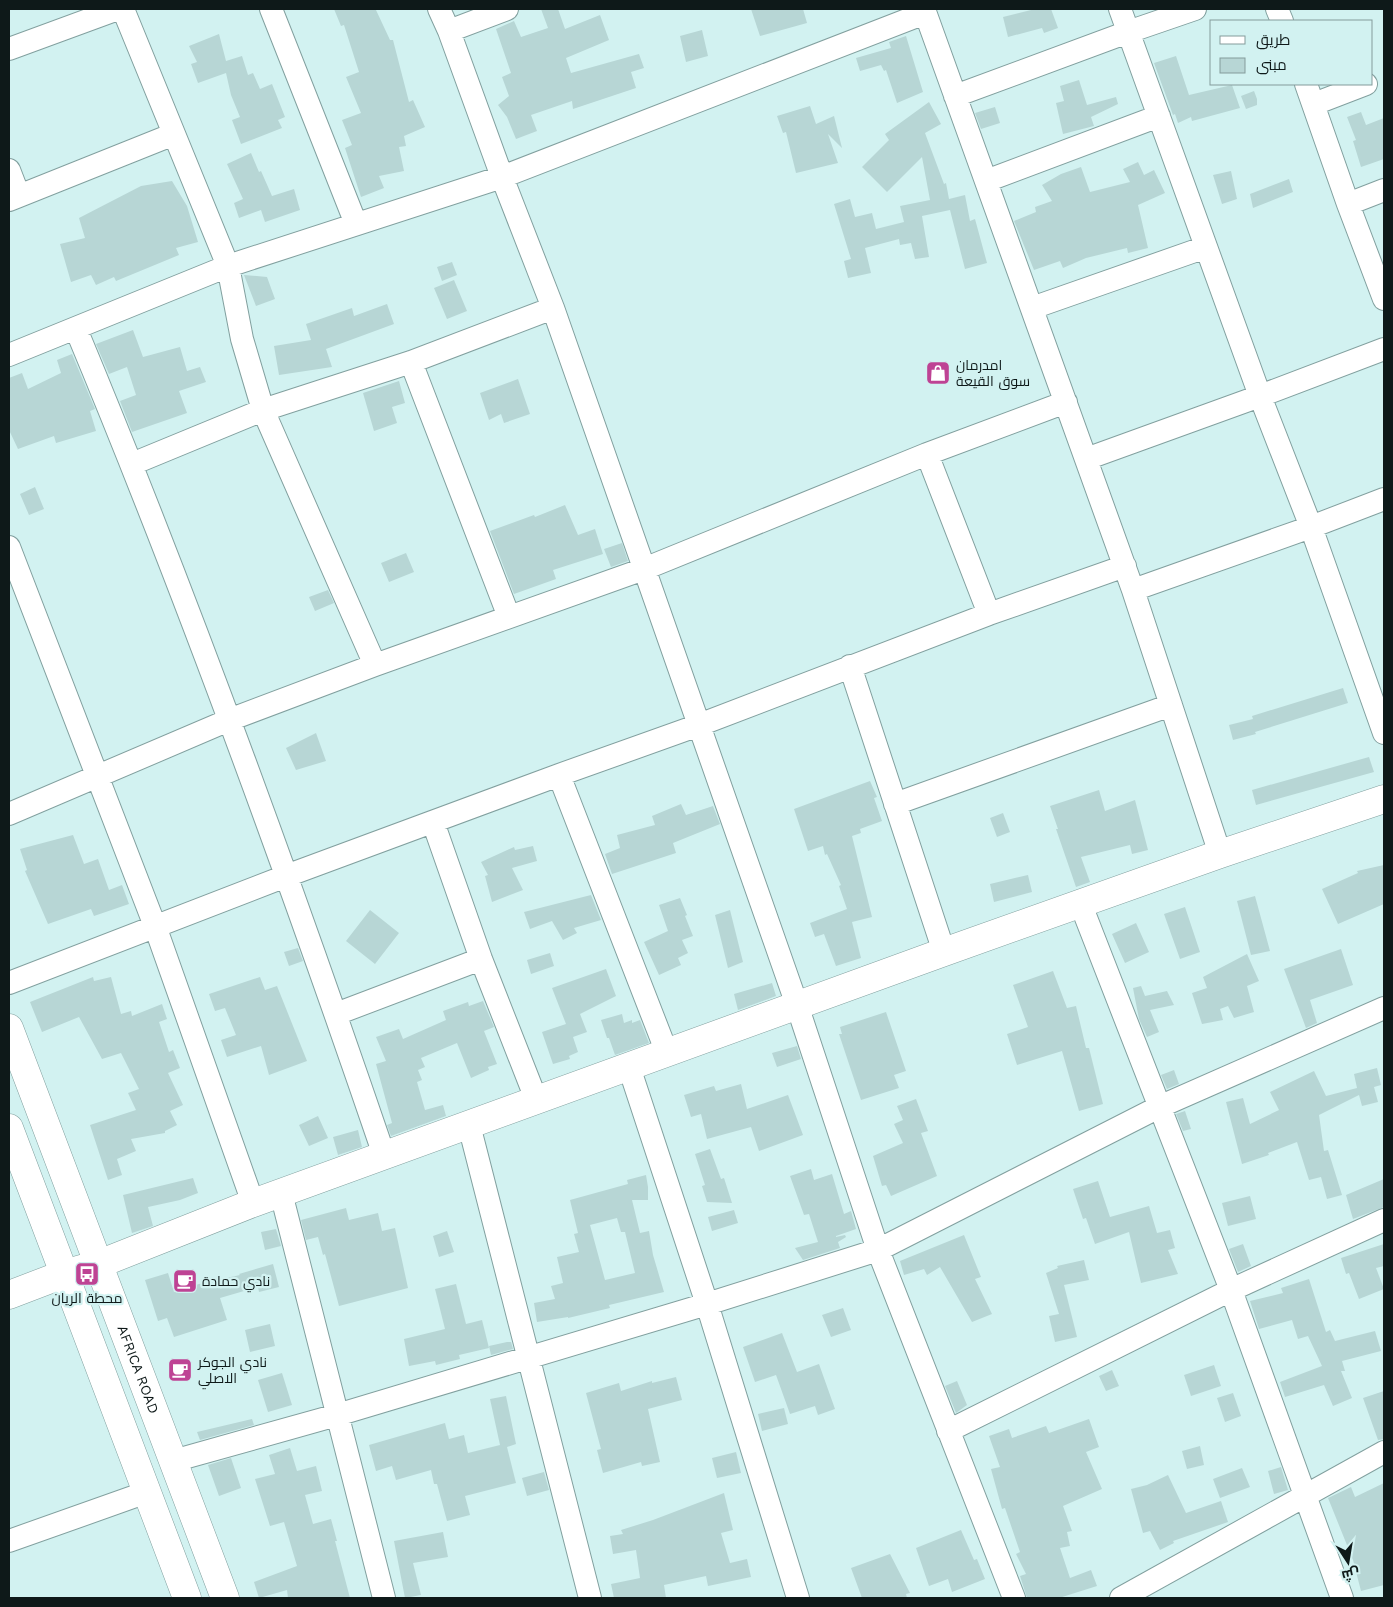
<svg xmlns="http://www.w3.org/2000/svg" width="1393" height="1607" font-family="'Work Sans',Cairo,sans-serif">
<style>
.building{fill:#b7d6d5;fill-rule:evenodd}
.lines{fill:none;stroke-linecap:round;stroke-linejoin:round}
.street-casing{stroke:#82a09f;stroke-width:24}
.secondary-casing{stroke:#82a09f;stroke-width:29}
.street{stroke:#fff;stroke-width:22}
.secondary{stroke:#fff;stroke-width:28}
.labels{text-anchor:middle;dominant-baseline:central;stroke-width:4.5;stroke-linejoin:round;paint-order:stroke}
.poi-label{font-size:14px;fill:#0e1919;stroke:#d2f2f1;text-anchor:start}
.street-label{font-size:14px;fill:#0e1919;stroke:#d2f2f1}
</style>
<rect width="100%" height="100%" fill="#d2f2f1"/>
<path class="building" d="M334,9H379L376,10L390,40H393L409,102L413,100L425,127L404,136L406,146L399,147L404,171L379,176L384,188L361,197L345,148L352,145L342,120L361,113L346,77L359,72L344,25L341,26Z
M541,9H558L565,29L600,15L609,40L566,58L571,73L639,54L644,68L631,72L636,88L573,109L572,101L531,115L537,131L516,139L507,117L498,105L509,96L502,77L511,73L496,29L514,21L521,37L548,28Z
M751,9H803L807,23L760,36Z
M1035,9H1051L1058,28L1044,33L1042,28L1008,37L1003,17Z
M702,30L708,56L686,62L680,36Z
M219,34L226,61L242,56L248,75L253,73L260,89L272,84L285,117L278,120L282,128L241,144L232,120L240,117L231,95L226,73L198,83L191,64L197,62L189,46Z
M906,36L923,92L897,103L886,70L884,71L881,65L860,71L856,58L891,48L889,42Z
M1176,56L1189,95L1232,85L1240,108L1192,121L1191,117L1178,123L1175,114L1173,115L1154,63Z
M1079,80L1087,105L1116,97L1118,104L1091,117L1094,126L1063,134L1056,103L1064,101L1060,86Z
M1254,91L1257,99V105L1246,109L1241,96Z
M929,102L941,124L925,133L944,184L946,183L949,199L965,195L970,221L975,219L987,263L965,269L950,210L922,216L929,257L915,259L911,243L900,245L899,239L865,248L871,273L848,278L844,261L851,259L834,204L850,199L855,217L872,213L876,229L904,222L900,206L930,200L922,157L887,192L862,167L889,140L885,134Z
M810,106L816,124L834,116L842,148L828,134L838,163L796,173L786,132L783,133L777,116Z
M995,107L1000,123L981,129L975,113Z
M1361,112L1366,125L1384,118V159L1361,167L1353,141L1356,140L1347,117Z
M251,153L259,172L261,171L272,196L294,189L300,210L265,222L261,210L239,218L234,203L243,199L227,164Z
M1138,162L1144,175L1154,170L1165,193L1138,205L1148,248L1128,253L1127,248L1086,258L1063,268L1060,261L1034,270L1014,221L1036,212L1035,207L1052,201L1042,185L1061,174L1081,167L1090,192L1130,182L1123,169Z
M1231,171L1237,199L1222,204L1213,175Z
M1289,179L1293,192L1253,208L1250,194Z
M172,181L187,206L198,242L176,248L179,255L116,281L114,277L96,285L91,275L71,282L60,244L85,238L79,218L141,186Z
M452,262L457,275L442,281L437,267Z
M244,275L267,277L275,299L256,306Z
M454,280L467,311L447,319L434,288Z
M387,304L394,324L326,349L332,367L279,375L274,346L311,340L306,324L352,308L354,316Z
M133,330L143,357L180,347L187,371L200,367L206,382L179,391L187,413L132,432L120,401L136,395L127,367L109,374L96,344Z
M72,354L95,409L90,411L96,431L56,443L54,436L18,449L9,430V378L22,373L28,389L61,373L57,360Z
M518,379L530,414L504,423L501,414L489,420L480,393Z
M399,381L405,403L392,407L397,423L374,431L363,393Z
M35,487L44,509L29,515L20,494Z
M565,505L578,535L595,529L603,554L553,570L556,579L514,594L490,531L534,515L535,517Z
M622,543L628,561L611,567L604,549Z
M406,553L414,572L389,582L381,563Z
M328,590L334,603L315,611L309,597Z
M1343,688L1348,703L1255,732L1256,734L1233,740L1229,725L1253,719L1252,716Z
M316,733L326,761L296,770L286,748Z
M1369,757L1374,772L1256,805L1252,790Z
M870,781L877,797L874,798L882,821L860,829L861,833L852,836L872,917L852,922L861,958L836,966L824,934L815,937L810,923L847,909L839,886L841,885L827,854L825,855L823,846L808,851L794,809Z
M1099,790L1105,811L1135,800L1148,850L1132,854L1130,845L1081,857L1090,882L1076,887L1056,829H1058L1050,806Z
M681,804L686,815L713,806L720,824L673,843L676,853L612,874L605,854L620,848L617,835L655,825L652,816Z
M1003,813L1010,832L997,837L990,818Z
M73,835L84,864L98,859L109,890L122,885L129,904L94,916L91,909L48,924L25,871L27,870L20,849Z
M533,846L537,861L512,868L523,890L492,902L485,876L488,875L481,862L514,847L515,850Z
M1384,865V904L1338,924L1322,889L1358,873L1357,871Z
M1028,875L1032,892L994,902L990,884Z
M591,895L601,920L574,928L577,933L563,940L552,921L530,929L524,912Z
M1255,896L1270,951L1251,955L1237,901Z
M680,898L687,915L685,916L693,936L682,940L688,953L678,958L681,965L659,975L644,942L668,931L659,905Z
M1185,907L1200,952L1180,959L1164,914Z
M370,910L399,933L375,964L346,941Z
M730,910L743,962L728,968L715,915Z
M1136,923L1149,952L1125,963L1112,934Z
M298,948L303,961L289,966L284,952Z
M1341,949L1353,985L1310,1000L1317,1023L1306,1028L1284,969Z
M550,953L554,966L531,974L527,960Z
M1247,954L1259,981L1247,986L1254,1012L1234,1018L1228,1006L1220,1009L1223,1020L1202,1024L1192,993L1207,988L1203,977Z
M606,969L616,996L580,1014L587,1032L573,1037L578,1052L569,1056L570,1059L553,1064L542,1032L566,1024L552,988Z
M1053,971L1067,1008L1076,1006L1086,1048H1089L1103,1104L1079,1111L1062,1051L1017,1065L1007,1034L1028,1027L1013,985Z
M93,977L94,981L111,977L121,1014L131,1011L132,1016L162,1004L167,1019L159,1022L169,1052L173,1050L180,1068L168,1073L183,1105L170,1111L177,1125L165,1131V1133L131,1139L136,1151L117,1159L122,1175L108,1180L90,1125L136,1110L128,1093L139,1089L121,1053L102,1059L79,1017L42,1032L30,1002Z
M260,977L265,990L277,986L307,1061L269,1075L261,1046L227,1057L221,1040L236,1035L225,1008L215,1011L209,994Z
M772,983L776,996L738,1010L734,994Z
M1141,986L1145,996L1167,991L1174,1005L1150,1010L1159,1032L1147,1037L1139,1019L1133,988Z
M483,1001L494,1027L484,1031L497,1064L488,1067L489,1070L471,1078L457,1043L421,1058L425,1067L418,1070L422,1080L417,1082L425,1110L443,1105L446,1116L391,1136L387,1125L392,1123L376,1064L386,1061L376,1037L399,1029L403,1039L446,1020L443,1011L468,1002L469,1006Z
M886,1012L906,1071L894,1075L899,1088L861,1100L839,1034H842L840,1027Z
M622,1014L624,1023L632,1020V1023L640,1020L649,1043L615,1055L609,1038H607L601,1020Z
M797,1046L801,1059L777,1067L772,1053Z
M1377,1068L1381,1085L1374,1087L1378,1102L1362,1106L1359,1095L1319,1115L1324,1151L1328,1150L1342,1195L1327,1199L1321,1177L1309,1180L1297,1142L1268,1153L1269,1155L1242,1164L1226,1102L1243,1098L1250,1124L1279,1110L1270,1092L1314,1071L1326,1096L1357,1088L1354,1074Z
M1174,1070L1179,1084L1167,1089L1161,1075Z
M741,1084L747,1109L788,1095L803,1135L759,1151L751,1127L707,1139L701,1114L691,1117L684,1095L714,1086L716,1091Z
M916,1099L928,1131L921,1133L937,1176L891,1196L886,1185L882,1186L873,1156L903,1143L894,1124L903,1120L897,1106Z
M1185,1111L1191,1129L1183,1131L1176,1114Z
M318,1116L328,1138L309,1146L299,1125Z
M358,1130L362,1147L338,1155L333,1137Z
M710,1149L721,1179L724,1178L732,1203L707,1202L702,1186L705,1185L695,1154Z
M811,1169L814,1180L832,1174L844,1214L851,1211L856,1229L836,1236V1237L845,1235L846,1237L838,1242L840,1248L803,1260L795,1248L818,1242L809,1214L804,1215L790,1176Z
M646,1175L648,1187V1200H632L640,1233L649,1231L653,1255L664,1292L609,1305L610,1308L568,1318V1317L537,1322L534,1303L555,1299L551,1286L563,1283L557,1257L579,1252L574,1234L578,1233L570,1200L628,1184L627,1180ZM617,1218L621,1232H625L635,1273L605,1280L590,1225Z
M193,1178L198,1193L180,1200L148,1207L153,1226L132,1233L123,1195Z
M1384,1179V1207L1353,1219L1346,1195Z
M1098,1181L1110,1217L1149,1206L1157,1233L1170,1230L1175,1248L1168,1250L1178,1274L1141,1283L1129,1232L1095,1244L1086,1218L1083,1219L1073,1189Z
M1250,1196L1256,1219L1228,1226L1222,1203Z
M346,1208L349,1220L378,1213L382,1231L395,1228L408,1288L339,1306L325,1254L323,1255L318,1237L306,1240L301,1220Z
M734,1210L738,1223L712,1231L708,1217Z
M276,1229L281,1246L265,1250L261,1232Z
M447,1231L454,1252L439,1257L433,1236Z
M964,1235L981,1277L975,1279L992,1314L972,1322L940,1267L927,1275L924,1269L904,1275L900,1261Z
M1243,1244L1251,1266L1238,1272L1229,1249Z
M1384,1244V1266L1376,1268L1384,1289L1359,1299L1349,1273L1346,1274L1341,1258Z
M1084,1260L1089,1280L1064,1285L1077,1337L1055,1342L1049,1316L1059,1314L1046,1273L1058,1268L1057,1266Z
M273,1264L279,1287L259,1292L258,1287L220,1298L227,1320L174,1337L167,1318L158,1321L145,1280L168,1273L174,1292L199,1284L240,1275L239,1274Z
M1309,1279L1326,1332L1330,1330L1335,1341L1375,1331L1381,1351L1342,1361L1345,1371H1341L1352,1398L1333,1406L1324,1385L1285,1397L1280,1382L1322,1366L1308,1336L1298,1339L1292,1320L1259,1329L1250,1301L1283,1293L1281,1288Z
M456,1284L466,1324L482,1320L489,1348L459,1355L460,1359L436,1365L435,1361L409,1366L404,1339L445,1329L435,1289Z
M843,1308L851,1330L831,1337L822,1315Z
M270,1324L275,1346L250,1352L245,1330Z
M782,1333L797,1372L819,1364L835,1409L818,1415L815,1406L790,1414L776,1375L755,1382L743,1347Z
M507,1342H511L513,1349L491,1355L489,1346Z
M1214,1365L1221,1386L1191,1396L1184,1375Z
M1112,1370L1119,1386L1106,1391L1099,1376Z
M282,1373L292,1405L268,1412L258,1380Z
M676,1377L682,1400L648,1409L660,1462L642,1466L641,1462L603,1473L597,1450L601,1449L586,1393L619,1383L621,1391L652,1381V1383Z
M957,1381L967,1405L956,1413L945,1386Z
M1384,1391V1439L1378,1440L1363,1398Z
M1233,1393L1241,1416L1225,1422L1217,1398Z
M506,1396L516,1444L507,1447L516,1483L465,1496L470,1515L447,1521L437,1484H434L431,1470L396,1480L392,1466L376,1471L369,1445L445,1423L449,1439L464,1435L468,1453L500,1445L490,1399Z
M784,1408L788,1424L762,1431L758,1414Z
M252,1419L254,1425L200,1440L197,1432Z
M1089,1419L1099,1447L1086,1452L1102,1489L1063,1506L1072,1531L1067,1532L1070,1546L1060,1548L1070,1578L1091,1570L1097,1586L1059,1598H1027L1020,1576L1026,1574L1016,1554L1020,1552L1005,1508L1002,1509L991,1469L1000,1467L989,1436L1009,1429L1012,1438L1046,1426L1049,1433Z
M1200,1446L1204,1465L1187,1469L1182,1451Z
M290,1448L297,1471L316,1466L322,1491L305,1495L313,1524L331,1519L337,1541H335L350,1598H288L287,1590L259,1598L254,1582L297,1566L284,1522L270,1526L255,1479L275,1474L269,1455Z
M736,1452L741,1473L717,1478L712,1458Z
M231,1458L241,1488L219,1496L208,1465Z
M1281,1467L1288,1490L1274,1494L1268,1471Z
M1242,1468L1250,1487L1220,1498L1213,1479Z
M544,1472L549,1490L527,1496L522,1478Z
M1168,1475L1186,1513L1221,1501L1228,1522L1173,1541L1174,1543L1160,1550L1150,1531L1143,1533L1131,1489L1147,1485Z
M1384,1483V1585L1361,1591L1353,1560L1328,1498L1351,1487L1355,1497Z
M724,1493L733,1530L721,1533L730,1563L747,1559L751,1577L708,1586L706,1576L664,1585L666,1598H614L611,1584L640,1578L636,1550L613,1554L610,1536L623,1534L621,1530L653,1520Z
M961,1530L974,1560L977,1559L985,1579L952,1592L948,1579L929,1586L916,1548Z
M443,1532L448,1557L413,1563L421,1595L405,1598L394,1541Z
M890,1554L910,1593L906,1594L907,1598H862L851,1568Z"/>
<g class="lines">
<defs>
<path id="street" d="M123,9L228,266L242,339L263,410L375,665
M271,9L356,224
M439,9L449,31L502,177L553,308L797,1005L878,1250L1014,1598
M924,9L1133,590L1220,854
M1120,9L1260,396L1311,527L1384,733
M1277,9L1282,21
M449,31L507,9
M9,49L118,9
M1306,84L1348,204L1384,299
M955,96L1128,32L1195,9
M1314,104L1366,84
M9,170L19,196
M986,181L1159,116
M9,200L174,134
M1348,204L1384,190
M1032,308L1206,247
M76,329C189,600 289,877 384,1155
M9,355L228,266L502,177L925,13
M411,362L509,617
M927,454L989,614
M1086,459L1260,396L1384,349
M132,464L263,410L411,362L553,308
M9,547L155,926L253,1203
M1133,590L1311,527L1384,499
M850,666L944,952
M559,775L667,1053
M895,804L1171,705
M9,814L229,720L375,665L644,569L927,454L1066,402
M433,822L481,959L536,1099
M1081,905L1231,1290L1342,1598
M9,983L286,876L559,775L699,725L989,614L1125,566
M336,1014L481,959
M629,1067L707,1304L798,1598
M469,1125L590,1598
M281,1193L384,1598
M948,1431L1231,1290L1384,1220
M173,1461L337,1415L707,1304L878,1250L1159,1107L1384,1008
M9,1541L147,1492
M1121,1598L1384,1452"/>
<g id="secondary">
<path id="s1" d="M9,1028L225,1598"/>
<path d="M9,1128L187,1598"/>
<path d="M9,1295L64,1274L99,1264L253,1203L944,952L1220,854L1384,799"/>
</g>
</defs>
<use href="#street" class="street-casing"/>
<use href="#secondary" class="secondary-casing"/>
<use href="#street" class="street"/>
<use href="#secondary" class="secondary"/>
</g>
<defs>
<symbol id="shop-square" viewBox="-11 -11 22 22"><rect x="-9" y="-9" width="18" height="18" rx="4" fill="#be4394" stroke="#d2f2f1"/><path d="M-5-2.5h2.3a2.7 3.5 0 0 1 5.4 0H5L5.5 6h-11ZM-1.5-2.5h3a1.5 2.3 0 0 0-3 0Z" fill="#fff"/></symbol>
<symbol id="bus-square" viewBox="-11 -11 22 22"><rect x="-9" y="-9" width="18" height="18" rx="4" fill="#be4394" stroke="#d2f2f1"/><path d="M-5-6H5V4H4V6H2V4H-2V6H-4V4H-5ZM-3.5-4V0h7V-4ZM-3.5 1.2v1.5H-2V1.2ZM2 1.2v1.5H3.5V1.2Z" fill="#fff"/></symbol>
<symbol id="cafe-square" viewBox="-11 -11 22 22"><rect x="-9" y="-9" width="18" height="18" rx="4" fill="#be4394" stroke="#d2f2f1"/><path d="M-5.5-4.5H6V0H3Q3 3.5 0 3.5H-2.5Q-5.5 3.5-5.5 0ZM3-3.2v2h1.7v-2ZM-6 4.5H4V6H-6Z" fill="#fff"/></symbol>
</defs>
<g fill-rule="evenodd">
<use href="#shop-square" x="924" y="359" width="28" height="28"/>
<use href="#bus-square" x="73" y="1260" width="28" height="28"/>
<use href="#cafe-square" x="171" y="1267" width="28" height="28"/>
<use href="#cafe-square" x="166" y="1356" width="28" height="28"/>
</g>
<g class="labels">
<g class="poi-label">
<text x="956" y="365">امدرمان<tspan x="956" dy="16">سوق القيعة</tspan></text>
<text x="202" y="1281">نادي حمادة</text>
<text x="87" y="1298" text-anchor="middle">محطة الريان</text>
<text x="198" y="1362">نادي الجوكر<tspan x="198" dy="16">الاصلي</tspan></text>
</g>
<g class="street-label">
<text stroke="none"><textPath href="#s1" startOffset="365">AFRICA ROAD</textPath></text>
</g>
</g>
<rect width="1393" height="1607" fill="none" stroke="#0e1919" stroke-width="20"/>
<rect x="1210" y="20" width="162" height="65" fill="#d2f2f1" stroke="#849b9b"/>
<rect x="1220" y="36" width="25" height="8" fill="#ffffff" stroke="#849b9b"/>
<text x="1256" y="45" font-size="15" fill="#0e1919">طريق</text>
<rect x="1220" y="58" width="25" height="15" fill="#b7d6d5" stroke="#849b9b"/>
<text x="1256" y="70" font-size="15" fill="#0e1919">مبنى</text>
<g transform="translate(1348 1562) rotate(168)" stroke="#d2f2f1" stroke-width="4" paint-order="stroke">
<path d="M0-4L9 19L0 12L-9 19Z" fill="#0e1919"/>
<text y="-8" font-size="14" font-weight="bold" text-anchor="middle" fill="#0e1919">ش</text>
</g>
</svg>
